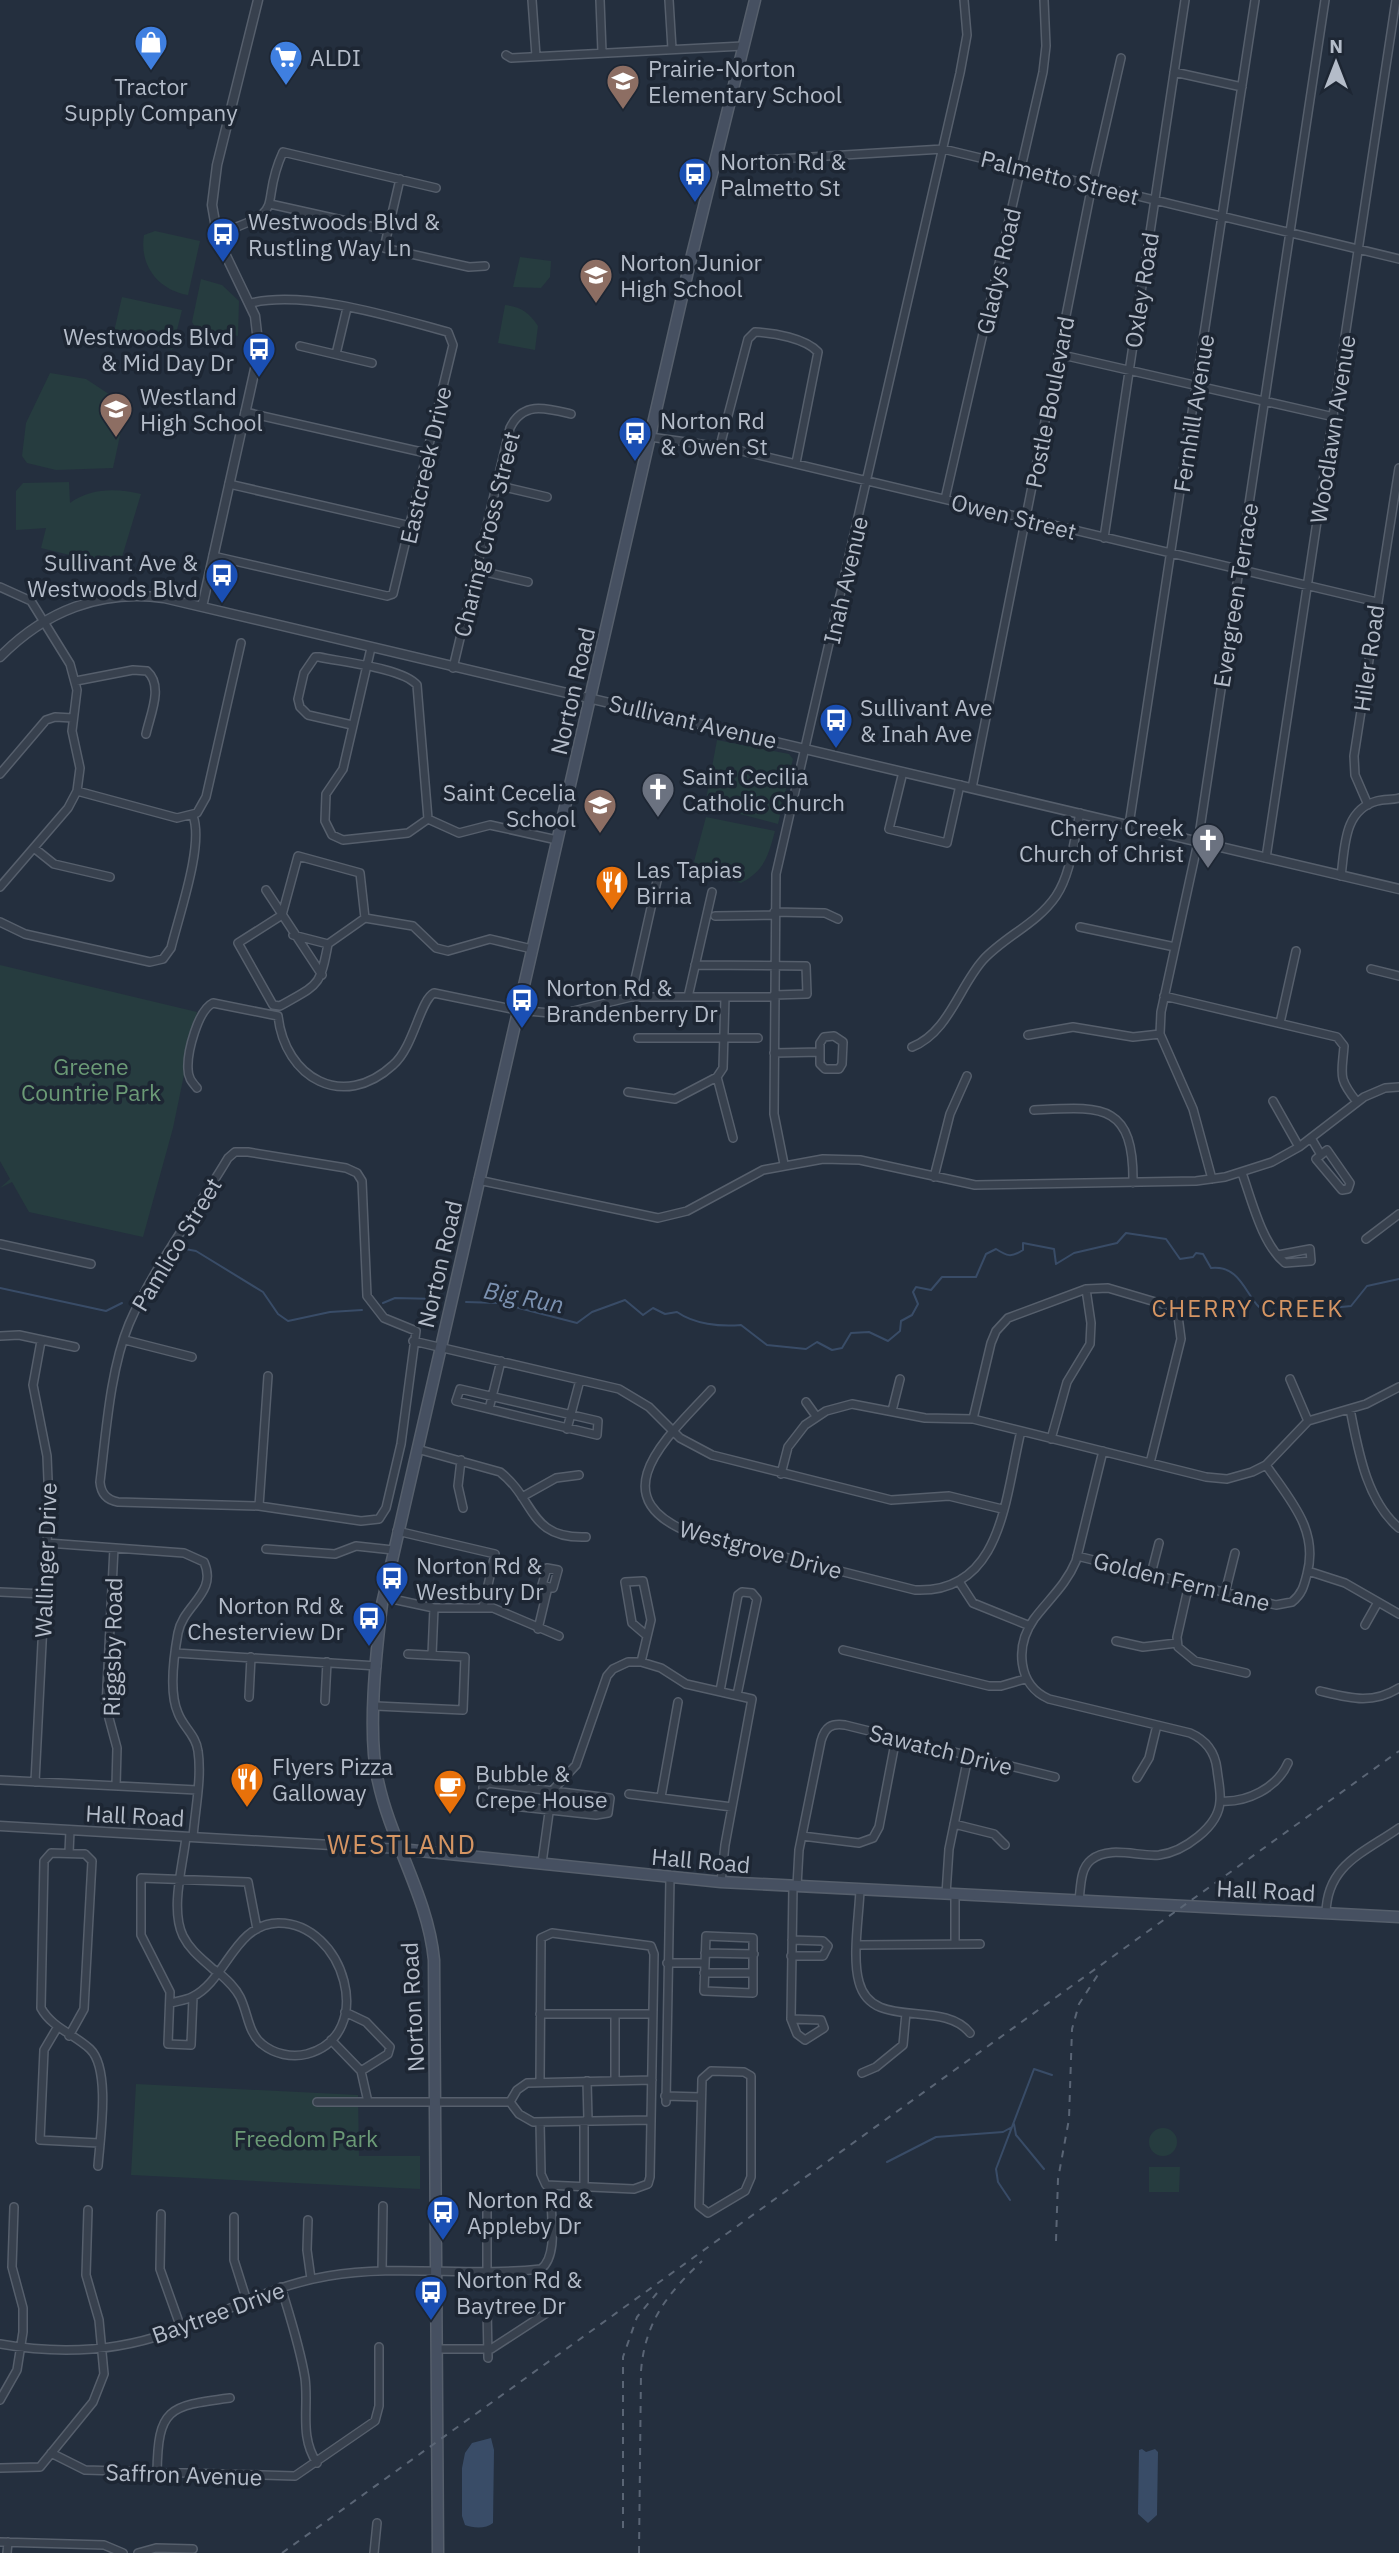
<svg xmlns="http://www.w3.org/2000/svg" width="1399" height="2553" font-family="'IBM Plex Sans',sans-serif">
<style>
.green{fill:#263c3f}
.water{fill:#394c67}
.lines{fill:none;stroke-linecap:round;stroke-linejoin:round}
.stream{stroke:#394c67;stroke-width:2}
.minor-casing{stroke:#565f6c;stroke-width:10}
.tertiary-casing{stroke:#565f6c;stroke-width:11}
.secondary-casing{stroke:#565f6c;stroke-width:13}
.minor{stroke:#38414e;stroke-width:7}
.tertiary{stroke:#38414e;stroke-width:8}
.secondary{stroke:#465061;stroke-width:10}
.rail{stroke:#5a6575;stroke-width:2;stroke-dasharray:7 7;stroke-linecap:butt}
.labels{text-anchor:middle;dominant-baseline:central;stroke-width:7;stroke-linejoin:round;paint-order:stroke}
.poi-label{font-size:23px;fill:#b4bcc9;stroke:#1d2633;text-anchor:start}
.street-label{font-size:23px;fill:#b4bcc9;stroke:#1d2633}
.park-label{font-size:23px;fill:#6b9a76;stroke:#1d2633}
.water-label{font-size:24px;font-style:italic;fill:#7c92b1;stroke:#1d2633}
.neighbourhood-label{font-size:24px;letter-spacing:2px;fill:#d59563;stroke:#1d2633}
.quarter-label{font-size:26px;letter-spacing:2px;fill:#d59563;stroke:#1d2633}
</style>
<rect width="100%" height="100%" fill="#242f3e"/>
<path class="green" d="M155,231L200,241L188,295C158,290 139,265 144,235Z
M520,257L551,261L550,277L541,288L513,287Z
M201,279L222,285L239,301L238,336L195,327L192,322Z
M122,297L182,310L172,350L113,336Z
M505,305C521,307 529,312 538,326L535,350L498,343Z
M50,373L86,379L118,400L121,431L113,468L56,470L27,463L22,456L26,423Z
M69,482L70,503C90,488 117,488 141,494L119,567L41,548L46,528L16,530V491L23,483Z
M717,740L789,754L793,759L778,824L705,805Z
M706,817L775,831C768,856 765,870 741,883L692,869Z
M0,965L197,1012L173,1128L143,1237L29,1212L12,1182L0,1188L10,1179L0,1161Z
M136,2084L358,2095L359,2156H420V2189L131,2175Z
M1149 2142a14 14 0 1 1 28 0a14 14 0 1 1-28 0Z
M1149,2167H1180L1179,2192H1149Z"/>
<path class="water" d="M491,2438L494,2450L493,2523C486,2529 473,2528 465,2525L462,2516V2468L465,2453L472,2443Z
M1142,2449L1146,2452L1155,2449L1158,2452L1157,2515L1148,2523L1138,2514L1139,2450Z"/>
<g class="lines">
<path class="stream" d="M185,1249L196,1251L263,1292L278,1314L288,1321L330,1312L362,1310
M0,1288L106,1311L122,1303
M466,1302L499,1303L577,1323L592,1312L625,1300L643,1315L653,1308L665,1314L677,1312C694,1324 720,1327 741,1325L767,1345L806,1349L817,1342L832,1350L842,1348L851,1333L869,1332L888,1341L900,1331L901,1321L912,1315L918,1304L913,1292L916,1287L931,1290L942,1277H976L986,1254L996,1249C1007,1256 1011,1258 1023,1250V1243L1054,1249L1056,1264L1074,1253L1117,1243L1126,1233L1166,1239L1180,1259L1193,1257L1196,1253L1203,1254L1211,1268C1248,1264 1246,1312 1274,1314L1291,1302H1310L1322,1309L1351,1306L1367,1286L1399,1279
M383,1303L395,1298L438,1299
M1014,2124L1016,2135L1044,2169
M887,2162L936,2137L1003,2132L1012,2127
M1010,2200L998,2182L996,2169L1034,2069L1052,2075"/>
<defs>
<path id="minor" d="M532,0L536,56
M600,0L602,52
M669,0L672,49
M506,55L511,58L743,46
M1174,72L1242,87
M714,163L943,149L1399,259
M400,179L384,248L469,267L485,266
M270,204L387,230
M216,234C293,210 257,208 283,152L436,188
M300,346L372,363
M336,354L347,308
M1058,354L1334,417
M245,412L426,453
M650,437L729,448L1377,602
M720,446L748,339L755,332C774,333 805,338 818,352L796,463
M229,484L411,526
M496,485L547,497
M945,499L1043,72L1046,46L1044,0
M1104,538L1185,0
M213,556L387,596L393,594L453,345L448,332C392,317 307,290 251,303
M477,570L528,582
M0,587L31,601L70,664L77,690L72,731L80,768L77,791L68,808L0,887
M453,668L510,428C523,401 546,408 571,414
M76,681L133,670L147,671C164,686 150,715 146,734
M352,725L308,715L300,707L298,699L304,673L315,657H319C342,662 403,668 417,685L428,819L408,833L343,840L332,835L325,821L326,794L343,769L371,648
M903,772L889,829L947,843L960,785
M0,774L46,720L55,717L73,718
M972,788L1092,185L1121,58
M77,791L177,818L197,813L206,797L241,643
M1368,805L1355,775L1354,756L1399,468
M428,819L459,833L490,825L557,840
M1129,825L1255,0
M34,848L54,864L110,877
M1266,858L1396,0
M1341,876C1345,848 1343,810 1377,801C1384,799 1392,800 1399,798
M266,890L322,975
M774,912L825,913L838,919
M282,915L238,943L273,1005L280,1006C318,984 320,988 328,944
M282,915L298,856L360,873L365,918
M715,916L774,915
M365,918L413,926L436,948L448,951L490,939L532,949
M0,922L25,934L150,962L163,959L171,948C179,915 204,845 193,816
M1080,927L1175,947
M293,935L328,944L365,918
M695,965L806,966L807,994L774,995
M1371,969L1399,976
M1164,996L1337,1037L1344,1046C1342,1075 1337,1077 1357,1102
M631,997L657,881
M688,997L712,892
M1280,1023L1296,951
M1028,1035L1073,1027L1133,1037L1160,1034
M834,1036L843,1042L842,1064L839,1069H825L820,1064V1043L824,1037Z
M638,1038H758
M912,1047C948,1033 959,987 983,960C1005,936 1037,924 1056,896C1071,874 1074,839 1080,813
M774,1053L820,1052
M717,1077L733,1138
M197,1088C192,1082 188,1078 188,1069C187,1052 198,1010 213,1003L278,1016C285,1078 343,1111 393,1065C414,1047 420,1000 434,993L517,1010L561,1014L631,997H774
M628,1092L675,1099L717,1077L723,1068L725,997
M1273,1101L1299,1147
M1034,1110C1100,1107 1134,1101 1133,1183
M1311,1138L1321,1155L1316,1159L1342,1190L1348,1189L1350,1183L1327,1150L1321,1155
M235,1152H248L346,1168L357,1173L362,1181L367,1296L384,1318L416,1331L401,1444L386,1508L379,1519L361,1521L259,1506L118,1502C107,1500 101,1494 100,1482C106,1433 110,1370 129,1324C154,1266 196,1212 228,1158Z
M784,1164L774,1114L776,874L960,73L967,35L964,0
M1242,1173C1252,1201 1262,1244 1285,1263L1311,1261L1310,1249L1278,1255
M934,1177L950,1114L967,1076
M1212,1179L1193,1109L1160,1034L1161,1012L1198,842L1325,0
M478,1180L658,1218L687,1211L763,1170L823,1159L860,1160L975,1185L1196,1181L1225,1177L1272,1162L1299,1147L1364,1097L1385,1088L1399,1087
M1366,1239L1399,1214
M0,1244L91,1264
M0,1336L19,1335L75,1347
M125,1340L192,1357
M413,1341L619,1389L649,1407L680,1438L712,1455L891,1500L949,1496L1002,1509
M1290,1379L1308,1421
M460,1389L598,1421L597,1435L456,1401Z
M711,1390C670,1435 596,1497 693,1534L915,1590C1003,1594 1005,1496 1021,1431
M806,1402L816,1416
M489,1409L501,1361
M1350,1409C1358,1449 1366,1500 1399,1528
M892,1411L900,1379
M973,1419L991,1343L996,1331L1008,1318L1086,1289L1108,1288L1169,1306L1178,1316L1181,1339L1150,1463
M567,1429L580,1380
M1051,1439L1067,1382L1090,1344L1091,1323L1086,1289
M417,1449L500,1472C536,1500 528,1539 586,1537
M461,1460L458,1486L463,1508
M781,1474L788,1447L805,1425L826,1411L852,1404L925,1418L973,1419L1206,1477L1227,1479L1252,1472L1266,1465L1308,1421L1366,1404L1399,1387
M522,1497L556,1478L579,1475
M259,1506L268,1376
M397,1531L495,1554L483,1607
M47,1543L184,1553L204,1562C218,1593 183,1605 178,1633C174,1655 169,1693 178,1713C183,1727 196,1735 198,1751C202,1778 195,1810 193,1837
M114,1548L106,1707L117,1748L116,1786
M266,1549L335,1554L356,1546L393,1550
M1077,1556L1276,1605L1292,1602C1302,1594 1304,1586 1307,1574C1319,1530 1290,1500 1266,1465
M547,1568L558,1570L553,1588L542,1585Z
M1308,1571L1345,1583L1399,1614
M1151,1574L1159,1543
M960,1583L973,1603L1030,1626
M1189,1584L1177,1637L1178,1647L1195,1661L1246,1673
M0,1592L44,1594
M1225,1593L1235,1553
M383,1597L434,1608H493L559,1636
M1365,1625L1378,1602
M538,1629L548,1587
M1116,1641L1143,1647L1177,1643
M843,1650L989,1686H1001L1025,1679
M176,1653L377,1666
M432,1655L434,1608
M641,1662L651,1620L643,1581L625,1582L632,1623L646,1635
M720,1691L738,1595L742,1592L752,1593L757,1599L737,1695
M1320,1691C1349,1698 1372,1705 1399,1688
M249,1697L251,1657
M325,1701L327,1662
M376,1706L463,1710L465,1657L408,1654
M1137,1778L1149,1758L1157,1725
M0,1780L197,1790
M35,1782L49,1504L47,1456L33,1385L41,1341
M488,1783L610,1798L608,1813L596,1815L484,1803L483,1787Z
M629,1794L732,1807
M661,1797L678,1702
M1220,1801C1247,1803 1277,1788 1288,1763
M954,1824L994,1834L1005,1845
M802,1836L859,1843L873,1838L879,1827L896,1738
M69,1853L70,1830
M542,1863L552,1791L576,1765L607,1676L613,1669L628,1662H641L661,1668L686,1684L752,1699L725,1845L721,1882
M797,1886L799,1850L821,1741C825,1727 831,1723 845,1725L1055,1777
M860,1890C859,1916 852,1958 859,1982C872,2032 942,1998 970,2033
M946,1894L949,1849L968,1757
M1079,1900C1081,1886 1080,1869 1091,1860C1109,1845 1139,1857 1159,1855C1183,1852 1219,1827 1220,1801C1221,1791 1218,1779 1217,1769C1215,1752 1206,1740 1190,1733L1049,1699C1017,1685 1015,1646 1034,1619C1049,1599 1066,1585 1076,1561L1103,1451
M1326,1913C1327,1865 1363,1853 1399,1828
M706,1936L753,1938V1993L704,1991Z
M955,1944V1894
M858,1945L980,1944
M705,1953L754,1954
M791,1956H823L828,1946L823,1941L792,1940
M667,1963H705
M704,1973H753
M193,1997L191,2045L168,2044L170,1992L141,1935V1878L248,1882L257,1929
M171,2003C178,2001 186,2000 192,1997C226,1981 234,1924 278,1923C344,1922 378,2035 307,2054C292,2058 274,2054 262,2044C248,2033 248,2013 240,1997C235,1987 227,1980 219,1973L213,1969C202,1959 190,1950 183,1936C170,1909 183,1865 186,1837
M345,2012L366,2022L390,2047L388,2054L361,2071
M540,2014H653
M791,2019L793,1886
M791,2019L821,2020L824,2028L805,2040L797,2034Z
M57,2028L44,2050L40,2140L99,2143
M69,2036L84,2009L92,1861L85,1854L51,1853L44,1861L41,2008C52,2028 74,2034 90,2049C111,2069 100,2138 98,2166
M331,2040L361,2071L368,2102
M711,2071L744,2072L751,2076V2177L745,2191L708,2213L699,2206L702,2079Z
M862,2073L876,2067L903,2045L906,2013
M587,2081L588,2120
M615,2081V2014
M540,2082L541,1938L552,1933L651,1946L654,1954L650,2177L648,2184L634,2189L546,2185L541,2174L540,2122
M665,2096L701,2097
M317,2102H510
M510,2102L517,2090L527,2083L652,2080
M510,2102L519,2114L533,2122L651,2120
M666,2102L670,1878
M584,2187V2121
M487,2201V2270
M161,2214L160,2269L181,2328
M234,2217V2260L246,2298
M308,2220L307,2250L311,2279
M382,2271L383,2206
M281,2287C290,2317 300,2347 305,2378C309,2408 299,2436 317,2463
M487,2306L488,2358
M0,2344C56,2354 114,2352 168,2333C224,2314 268,2286 328,2276C398,2264 470,2277 541,2269C558,2256 551,2218 551,2199
M437,2349H491L548,2312
M0,2400L17,2370L23,2332V2308L12,2267L14,2207
M51,2453L85,2470L295,2476L375,2421L379,2406V2347
M0,2468L40,2467L93,2402L104,2374L99,2320L86,2275L88,2210
M157,2473C158,2408 168,2406 230,2398
M0,2542L104,2545L123,2553
M7,2553L8,2542
M138,2553L156,2548L193,2549
M374,2553L377,2523"/>
<path id="tertiary" d="M202,607L259,351L255,316L218,239L212,205L217,165L258,0
M0,657C45,611 101,589 164,598L1399,889
M0,1826L400,1849"/>
<path id="secondary" d="M400,1849L721,1882L1399,1917
M438,2553L434,1960C428,1897 391,1842 378,1781C367,1734 376,1653 382,1604L688,271L755,0"/>
</defs>
<use href="#minor" class="minor-casing"/>
<use href="#tertiary" class="tertiary-casing"/>
<use href="#secondary" class="secondary-casing"/>
<use href="#minor" class="minor"/>
<use href="#tertiary" class="tertiary"/>
<use href="#secondary" class="secondary"/>
<path class="rail" d="M1056,2241L1058,2179L1069,2119L1072,2029L1079,2004L1101,1970
M623,2528V2357L637,2317L657,2293
M282,2553L1399,1751
M639,2553L641,2371C645,2322 667,2294 702,2261"/>
</g>
<defs>
<symbol id="shop-pin" viewBox="-11 -11 22 30"><path d="M0 17L-7.5 6A9.5 9.5 0 1 1 7.5 6Z" fill="#3f7fe0" stroke="#1d2633"/><path d="M-5-2.5h2.3a2.7 3.5 0 0 1 5.4 0H5L5.5 6h-11ZM-1.5-2.5h3a1.5 2.3 0 0 0-3 0Z" fill="#fff"/></symbol>
<symbol id="supermarket-pin" viewBox="-11 -11 22 30"><path d="M0 17L-7.5 6A9.5 9.5 0 1 1 7.5 6Z" fill="#3f7fe0" stroke="#1d2633"/><path d="M-6-5.5h2.5l.6 2H6L4.5 2H-2.5L-4.4-4H-6ZM-1.5 3.2a1.3 1.3 0 1 0 .1 0ZM3 3.2a1.3 1.3 0 1 0 .1 0Z" fill="#fff"/></symbol>
<symbol id="school-pin" viewBox="-11 -11 22 30"><path d="M0 17L-7.5 6A9.5 9.5 0 1 1 7.5 6Z" fill="#8d6e63" stroke="#1d2633"/><path d="M0-5L7-2L0 1L-7-2ZM-4 1L0 2.5L4 1V4Q0 6-4 4Z" fill="#fff"/></symbol>
<symbol id="bus-pin" viewBox="-11 -11 22 30"><path d="M0 17L-7.5 6A9.5 9.5 0 1 1 7.5 6Z" fill="#1a4fb4" stroke="#1d2633"/><path d="M-5-6H5V4H4V6H2V4H-2V6H-4V4H-5ZM-3.5-4V0h7V-4ZM-3.5 1.2v1.5H-2V1.2ZM2 1.2v1.5H3.5V1.2Z" fill="#fff"/></symbol>
<symbol id="church-pin" viewBox="-11 -11 22 30"><path d="M0 17L-7.5 6A9.5 9.5 0 1 1 7.5 6Z" fill="#6b7280" stroke="#1d2633"/><path d="M-1.2-6h2.4v3.5h3.3v2.4h-3.3V6h-2.4V-.1h-3.3v-2.4h3.3Z" fill="#fff"/></symbol>
<symbol id="restaurant-pin" viewBox="-11 -11 22 30"><path d="M0 17L-7.5 6A9.5 9.5 0 1 1 7.5 6Z" fill="#e8710a" stroke="#1d2633"/><path d="M-5-6h1v4h1v-4h1v4h1v-4h1v5L-1.5 .5V6h-2V.5L-5-1ZM5-6V6H3V1.5H1.5Q1.5-4 5-6Z" fill="#fff"/></symbol>
<symbol id="cafe-pin" viewBox="-11 -11 22 30"><path d="M0 17L-7.5 6A9.5 9.5 0 1 1 7.5 6Z" fill="#e8710a" stroke="#1d2633"/><path d="M-5.5-4.5H6V0H3Q3 3.5 0 3.5H-2.5Q-5.5 3.5-5.5 0ZM3-3.2v2h1.7v-2ZM-6 4.5H4V6H-6Z" fill="#fff"/></symbol>
</defs>
<g fill-rule="evenodd">
<use href="#shop-pin" x="132" y="23" width="38" height="52"/>
<use href="#supermarket-pin" x="267" y="38" width="38" height="52"/>
<use href="#school-pin" x="604" y="62" width="38" height="52"/>
<use href="#bus-pin" x="676" y="155" width="38" height="52"/>
<use href="#bus-pin" x="204" y="215" width="38" height="52"/>
<use href="#school-pin" x="577" y="256" width="38" height="52"/>
<use href="#bus-pin" x="240" y="330" width="38" height="52"/>
<use href="#school-pin" x="97" y="390" width="38" height="52"/>
<use href="#bus-pin" x="616" y="414" width="38" height="52"/>
<use href="#bus-pin" x="203" y="556" width="38" height="52"/>
<use href="#bus-pin" x="817" y="701" width="38" height="52"/>
<use href="#church-pin" x="639" y="770" width="38" height="52"/>
<use href="#school-pin" x="581" y="786" width="38" height="52"/>
<use href="#church-pin" x="1189" y="821" width="38" height="52"/>
<use href="#restaurant-pin" x="593" y="863" width="38" height="52"/>
<use href="#bus-pin" x="503" y="981" width="38" height="52"/>
<use href="#bus-pin" x="373" y="1559" width="38" height="52"/>
<use href="#bus-pin" x="350" y="1599" width="38" height="52"/>
<use href="#restaurant-pin" x="228" y="1760" width="38" height="52"/>
<use href="#cafe-pin" x="431" y="1767" width="38" height="52"/>
<use href="#bus-pin" x="424" y="2193" width="38" height="52"/>
<use href="#bus-pin" x="412" y="2273" width="38" height="52"/>
</g>
<g class="labels">
<g class="poi-label">
<text x="310" y="57">ALDI</text>
<text x="648" y="68">Prairie-Norton<tspan x="648" dy="26">Elementary School</tspan></text>
<text x="151" y="86" text-anchor="middle">Tractor<tspan x="151" dy="26">Supply Company</tspan></text>
<text x="720" y="161">Norton Rd &amp;<tspan x="720" dy="26">Palmetto St</tspan></text>
<text x="248" y="221">Westwoods Blvd &amp;<tspan x="248" dy="26">Rustling Way Ln</tspan></text>
<text x="620" y="262">Norton Junior<tspan x="620" dy="26">High School</tspan></text>
<text x="234" y="336" text-anchor="end">Westwoods Blvd<tspan x="234" dy="26">&amp; Mid Day Dr</tspan></text>
<text x="140" y="396">Westland<tspan x="140" dy="26">High School</tspan></text>
<text x="660" y="420">Norton Rd<tspan x="660" dy="26">&amp; Owen St</tspan></text>
<text x="198" y="562" text-anchor="end">Sullivant Ave &amp;<tspan x="198" dy="26">Westwoods Blvd</tspan></text>
<text x="860" y="707">Sullivant Ave<tspan x="860" dy="26">&amp; Inah Ave</tspan></text>
<text x="682" y="776">Saint Cecilia<tspan x="682" dy="26">Catholic Church</tspan></text>
<text x="576" y="792" text-anchor="end">Saint Cecelia<tspan x="576" dy="26">School</tspan></text>
<text x="1184" y="827" text-anchor="end">Cherry Creek<tspan x="1184" dy="26">Church of Christ</tspan></text>
<text x="636" y="869">Las Tapias<tspan x="636" dy="26">Birria</tspan></text>
<text x="546" y="987">Norton Rd &amp;<tspan x="546" dy="26">Brandenberry Dr</tspan></text>
<text x="416" y="1565">Norton Rd &amp;<tspan x="416" dy="26">Westbury Dr</tspan></text>
<text x="344" y="1605" text-anchor="end">Norton Rd &amp;<tspan x="344" dy="26">Chesterview Dr</tspan></text>
<text x="272" y="1766">Flyers Pizza<tspan x="272" dy="26">Galloway</tspan></text>
<text x="475" y="1773">Bubble &amp;<tspan x="475" dy="26">Crepe House</tspan></text>
<text x="467" y="2199">Norton Rd &amp;<tspan x="467" dy="26">Appleby Dr</tspan></text>
<text x="456" y="2279">Norton Rd &amp;<tspan x="456" dy="26">Baytree Dr</tspan></text>
</g>
<g class="street-label">
<text transform="translate(1060 177) rotate(14)">Palmetto Street</text>
<text transform="translate(998 271) rotate(-77)">Gladys Road</text>
<text transform="translate(1141 290) rotate(-81)">Oxley Road</text>
<text transform="translate(1049 402) rotate(-79)">Postle Boulevard</text>
<text transform="translate(1193 413) rotate(-81)">Fernhill Avenue</text>
<text transform="translate(1332 429) rotate(-81)">Woodlawn Avenue</text>
<text transform="translate(425 465) rotate(-77)">Eastcreek Drive</text>
<text transform="translate(1014 516) rotate(14)">Owen Street</text>
<text transform="translate(486 534) rotate(-76)">Charing Cross Street</text>
<text transform="translate(845 580) rotate(-77)">Inah Avenue</text>
<text transform="translate(1235 595) rotate(-81)">Evergreen Terrace</text>
<text transform="translate(1368 658) rotate(-82)">Hiler Road</text>
<text transform="translate(572 691) rotate(-77)">Norton Road</text>
<text transform="translate(693 721) rotate(13)">Sullivant Avenue</text>
<text transform="translate(176 1244) rotate(-59)">Pamlico Street</text>
<text transform="translate(439 1264) rotate(-77)">Norton Road</text>
<text transform="translate(761 1549) rotate(15)">Westgrove Drive</text>
<text transform="translate(45 1560) rotate(-88)">Wallinger Drive</text>
<text transform="translate(1182 1581) rotate(14)">Golden Fern Lane</text>
<text transform="translate(112 1647) rotate(-89)">Riggsby Road</text>
<text transform="translate(941 1749) rotate(14)">Sawatch Drive</text>
<text transform="translate(135 1815) rotate(3)">Hall Road</text>
<text transform="translate(701 1860) rotate(5)">Hall Road</text>
<text transform="translate(1266 1890) rotate(3)">Hall Road</text>
<text transform="translate(412 2007) rotate(-93)">Norton Road</text>
<text transform="translate(218 2312) rotate(-20)">Baytree Drive</text>
<text transform="translate(184 2474) rotate(2)">Saffron Avenue</text>
</g>
<g class="park-label">
<text x="91" y="1066">Greene<tspan x="91" dy="26">Countrie Park</tspan></text>
<text x="306" y="2138">Freedom Park</text>
</g>
<g class="water-label">
<text transform="translate(524 1297) rotate(11)">Big Run</text>
</g>
<g class="neighbourhood-label">
<text x="1248" y="1308">CHERRY CREEK</text>
</g>
<g class="quarter-label">
<text x="402" y="1844">WESTLAND</text>
</g>
</g>
<g transform="translate(1336 63)" stroke="#1d2633" stroke-width="5" paint-order="stroke">
<path d="M0-5L12 26L0 18L-12 26Z" fill="#b4bcc9"/>
<text y="-10" font-size="19" font-weight="bold" text-anchor="middle" fill="#b4bcc9">N</text>
</g>
</svg>
